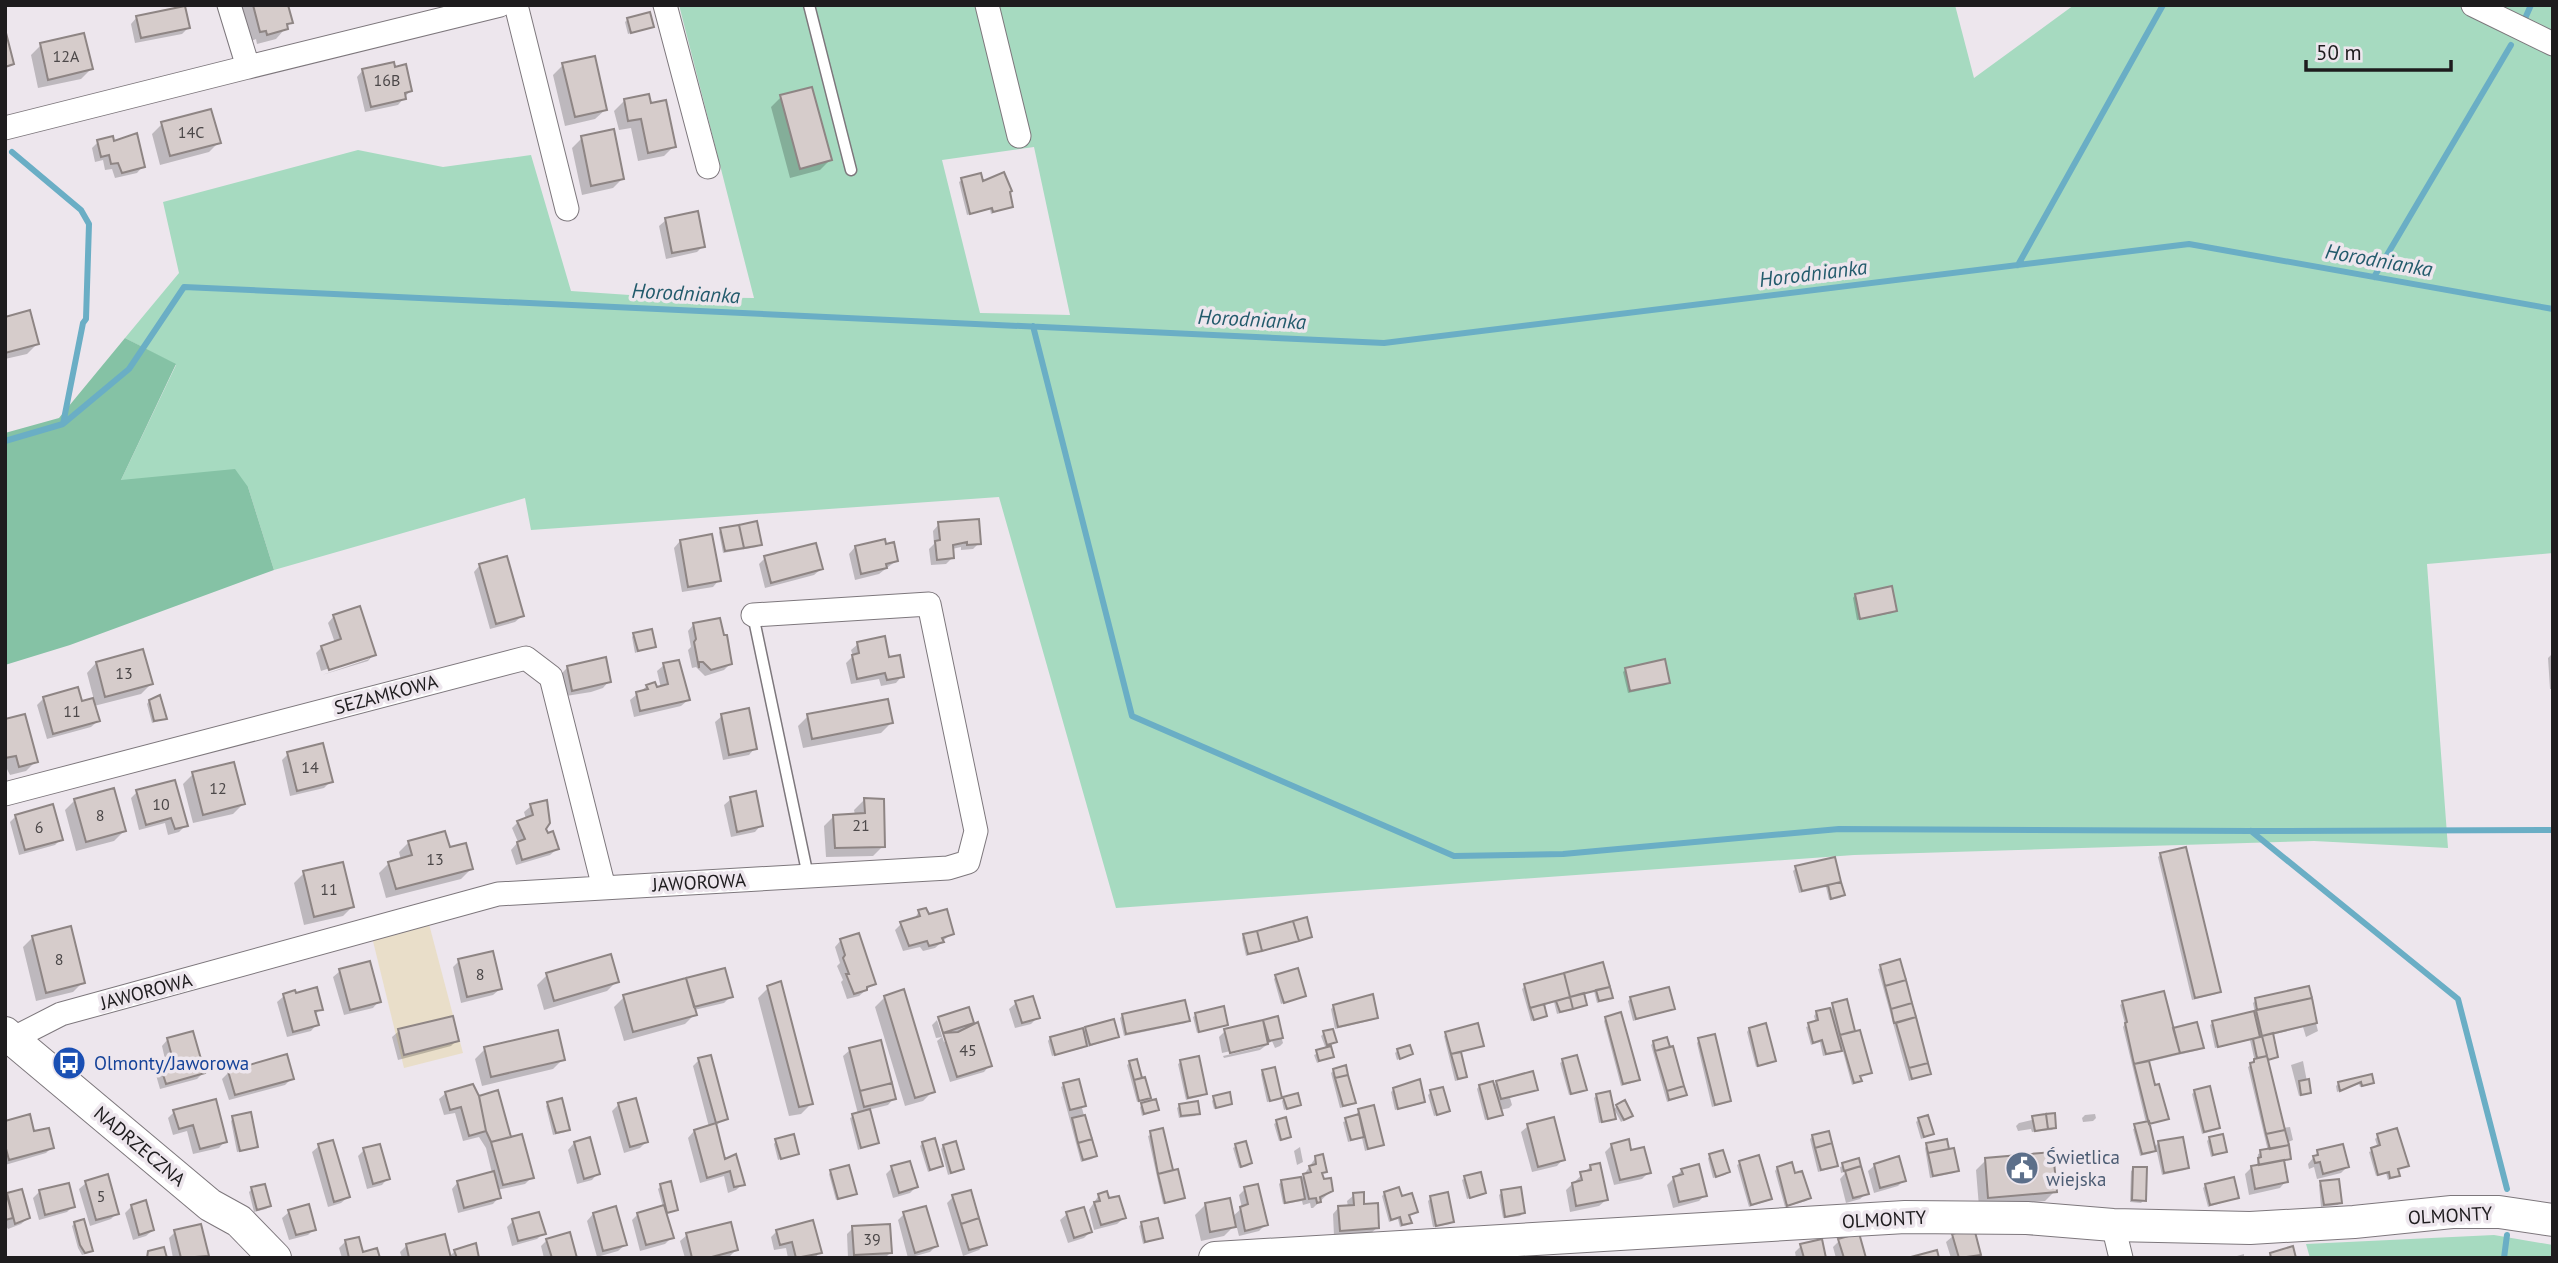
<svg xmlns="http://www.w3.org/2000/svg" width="2558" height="1263" font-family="'PT Sans',sans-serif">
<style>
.industrial{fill:#e9dec9}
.green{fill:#a6dac0;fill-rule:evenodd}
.forest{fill:#85c2a5}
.shadow{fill:#0003}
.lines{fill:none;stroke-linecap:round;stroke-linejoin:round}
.stream{stroke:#6aaec5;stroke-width:6}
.building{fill:#d6cccb;stroke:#8e8584;stroke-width:2}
.lane-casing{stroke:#7d777c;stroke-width:13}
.street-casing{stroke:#7d777c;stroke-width:25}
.secondary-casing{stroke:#7d777c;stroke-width:34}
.lane{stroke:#fff;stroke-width:10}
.street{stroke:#fff;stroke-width:23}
.secondary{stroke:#fff;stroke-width:32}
.labels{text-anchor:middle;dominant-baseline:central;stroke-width:7;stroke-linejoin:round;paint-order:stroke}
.number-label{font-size:16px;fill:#4c4849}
.street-label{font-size:19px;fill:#1e1c1e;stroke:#ede6ed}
.transit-label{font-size:19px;fill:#164399;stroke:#ede6ed;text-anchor:start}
.service-label{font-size:19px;fill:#4e5e75;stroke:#ede6ed;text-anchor:start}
.water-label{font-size:21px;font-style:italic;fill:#235b6c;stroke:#ede6ed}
</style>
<rect width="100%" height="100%" fill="#ede6ed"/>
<path class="industrial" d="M429,924L463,1053L404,1068L372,937Z"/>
<path class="green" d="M679,5H1955L1974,78L2074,5H2553V553L2427,564L2448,848L2314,841L1854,855L1116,908L999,497L531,530L525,498L274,570L248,487L121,480L176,365L125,338L179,273L163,202L358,150L443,167L531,155L571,291L659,297L754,298ZM1034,147L1070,315L980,313L942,160Z
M2494,1235L2553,1245V1258H2310L2306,1244Z"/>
<path class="forest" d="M125,338L176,364L121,480L235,469L248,487L274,570L70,645L5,665V433L59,418Z"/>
<path class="shadow" d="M241,5H287L291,22L276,39L257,44L256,39L251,41Z
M137,17L188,28L182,34L135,43L131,24Z
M628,19L652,27L628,34L625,22Z
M41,45L91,69L81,79L38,88L31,55Z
M563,65L605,110L595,119L565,126L553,75Z
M363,70L410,91L398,105L365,112L357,77Z
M781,97L830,160L820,170L790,178L771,107Z
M624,101L650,105L674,146L664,156L638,161L631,128L619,130L614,111Z
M162,124L219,142L209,152L160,165L152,134Z
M582,138L623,178L613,188L582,195L572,148Z
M98,142L113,143L143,166L137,173L115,178L112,169L105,170L103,160L95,162L92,148Z
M962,180L982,184L1008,193L1011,206L991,214L990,209L967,215L959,182Z
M666,220L703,246L697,252L666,259L659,226Z
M5,319L37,344L27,354L5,359Z
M939,524L979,543L973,549L961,550V547L952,549L953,557L946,564L931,565L929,549L934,544L933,531Z
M721,530L760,544L757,547L723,553L719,532Z
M680,541L719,580L713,587L682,592L674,548Z
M885,546L896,561L879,574L855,580L849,554L855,547Z
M765,558L821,569L814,575L765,588L759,564Z
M480,565L522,616L515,622L490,629L474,572Z
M1855,595L1895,610L1892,613L1857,620L1853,598Z
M334,616L374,654L368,661L322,675L369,659V655L321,671L316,653L322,647L335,643L328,623Z
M694,624L731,663L724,670L705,676L696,667L692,668L688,650L691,647L688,631Z
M634,634L654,646L635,653L632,637Z
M858,644L888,659L902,676L896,683L881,686L879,679L851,684L846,663L853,656L851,650Z
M2553,653V689H2550L2548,658Z
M96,663L151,684L141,694L94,706L98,721L91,727L47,739L37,705L44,698L81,703L94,700L87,673Z
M664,665L688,700L681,706L634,717L630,700L647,686L656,690L661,688L657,671Z
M567,668L609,681L603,688L591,692L566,696L561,674Z
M1626,669L1668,682L1666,685L1628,693L1623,672Z
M149,701L165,717L162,720L152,723L147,704Z
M722,716L755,748L749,755L723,760L715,722Z
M808,716L891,723L881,733L803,748L798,726Z
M5,721L36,761L26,771L10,775L5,765Z
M288,754L331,781L324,788L290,796L282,760Z
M193,774L243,804L233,814L193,823L183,784Z
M137,792L186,825L179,832L168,835L165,823L139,830L131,798Z
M731,799L761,825L755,832L731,837L724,805Z
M75,800L124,831L114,841L76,851L65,810Z
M864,800L883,846L873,856L826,857L824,826L834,816L855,815L854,810Z
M531,806L557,849L550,855L516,865L511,850L518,842L512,828L518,822L526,819L524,812Z
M16,816L61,839L55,845L19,855L10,822Z
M409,842L448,849L471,869L461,879L386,898L379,873L389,863L401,860L399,852Z
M2161,854L2219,991L2216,994L2192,1000L2158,857Z
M1834,859L1843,895L1840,898L1829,900L1826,887L1799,893L1793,871L1796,868Z
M304,873L353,906L343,916L304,925L294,883Z
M919,911L952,933L935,948L923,951L920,947L903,951L895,930L901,924L914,920Z
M1244,935L1310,937L1308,939L1246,956L1242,938Z
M33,937L83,982L73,992L36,1001L23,947Z
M841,940L874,983L859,996L847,999L841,982L843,980L837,966L840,963L835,947Z
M459,961L500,989L493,995L461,1003L453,967Z
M1899,961L1929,1073L1909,1081L1878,969Z
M1602,965L1611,997L1608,1000L1597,1003L1594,991L1582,995L1585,1004L1582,1007L1557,1014L1554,1002L1542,1006L1545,1015L1542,1018L1531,1021L1522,989L1525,986Z
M340,971L379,1001L373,1008L344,1015L333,977Z
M547,975L617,981L607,991L544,1010L537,985Z
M1276,976L1304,995L1281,1004L1274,979Z
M768,988L811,1104L801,1114L789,1116L758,998Z
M2307,988L2318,1031L2306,1037L2303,1027L2272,1035L2277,1057L2266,1061L2282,1128L2290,1127L2293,1140L2286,1143L2289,1158L2276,1164L2286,1181L2280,1188L2249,1195L2245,1174L2252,1167H2257L2258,1154L2268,1151L2248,1067L2255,1062L2250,1040L2215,1048L2210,1025L2213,1023L2255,1013L2253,1003L2256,1000Z
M284,996L321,1008L315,1015L317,1024L311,1031L287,1037L277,1002Z
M731,996L724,1003L694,1010L695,1014L685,1024L624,1041L614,1007L624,997Z
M885,997L933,1091L923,1101L905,1106L875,1007Z
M1631,998L1673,1009L1633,1021L1628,1001Z
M1846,1001L1853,1033L1870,1073L1859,1077L1860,1081L1852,1085L1842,1048L1837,1053L1823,1056L1820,1042L1811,1045L1806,1027L1816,1023L1814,1016L1816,1013L1831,1009L1833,1004Z
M1016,1003L1038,1017L1031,1024L1015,1028L1009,1009Z
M2123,1003L2202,1047L2199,1050L2148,1062L2154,1087L2167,1118L2148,1125L2154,1148L2158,1143L2188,1168L2185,1170L2162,1175L2156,1148L2152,1153L2140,1156L2133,1129L2146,1123L2123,1027L2125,1024L2120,1005Z
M1334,1006L1376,1018L1373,1020L1335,1029L1331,1009Z
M967,1009L990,1065L984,1072L950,1082L937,1041L942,1037L936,1038L932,1025L937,1020L944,1042L947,1041L940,1020H937Z
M1123,1015L1188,1020L1186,1023L1124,1036L1120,1018Z
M1196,1015L1226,1024L1197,1033L1193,1017Z
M1276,1018L1283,1043L1280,1046L1275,1048L1272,1041L1260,1050L1224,1058L1223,1056L1261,1047V1044L1222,1053L1219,1037L1225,1031L1262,1024Z
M1606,1018L1638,1080L1635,1082L1621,1086L1604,1021Z
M1086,1029L1117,1037L1088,1047L1087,1044L1083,1048L1052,1056L1048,1041L1050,1038L1082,1033Z
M1749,1029L1774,1060L1771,1063L1756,1067L1747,1032Z
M399,1031L457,1040L451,1046L398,1060L392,1037Z
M1324,1033L1335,1042L1329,1045L1332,1056L1317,1063L1314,1055L1326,1049L1321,1036Z
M1446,1034L1482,1045L1459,1053L1465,1076L1463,1079L1455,1081L1444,1036Z
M168,1039L203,1073L197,1079L160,1089L156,1075L167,1068L162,1046Z
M1699,1040L1729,1100L1726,1103L1712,1107L1697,1043Z
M1654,1042L1685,1095L1682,1097L1667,1102L1651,1045Z
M485,1049L563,1059L553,1069L482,1086L475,1059Z
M850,1050L894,1098L888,1105L868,1110L877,1143L858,1150L850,1118L858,1114L843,1056Z
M1398,1050L1411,1054L1397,1060L1395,1053Z
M699,1060L726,1118L715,1126L724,1161L743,1184L736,1190L728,1193L724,1176L700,1183L688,1138L694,1131L709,1127L693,1066Z
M1563,1061L1585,1089L1582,1092L1569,1095L1560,1063Z
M2303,1061L2309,1092L2299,1096L2291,1065Z
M1130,1062L1149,1097L1146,1100L1137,1102L1127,1065Z
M1181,1062L1205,1093L1202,1096L1186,1100L1178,1064Z
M1334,1070L1354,1102L1351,1105L1340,1108L1331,1073Z
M1263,1071L1280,1097L1278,1100L1267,1102L1261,1074Z
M229,1072L292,1078L285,1085L229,1100L222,1079Z
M2371,1076L2372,1083L2369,1085L2360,1087L2359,1084L2337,1092L2336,1086L2339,1083Z
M1497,1082L1536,1089L1510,1098L1512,1105L1509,1108L1500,1110L1501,1114L1498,1117L1485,1120L1477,1089L1479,1086L1493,1087Z
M1064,1085L1084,1105L1082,1108L1095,1156L1092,1159L1081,1162L1061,1087Z
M1394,1089L1423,1102L1421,1104L1395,1110L1391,1092Z
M2195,1091L2218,1128L2216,1130L2202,1134L2192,1094Z
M1431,1092L1448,1111L1445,1113L1434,1116L1428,1095Z
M446,1093L478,1098L509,1139L532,1177L525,1184L497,1190L499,1197L493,1204L458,1213L452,1189L458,1182L492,1173L486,1148L479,1137L463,1141L455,1113L444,1115L439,1099Z
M1597,1095L1614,1118L1611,1121L1599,1123L1594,1098Z
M1214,1098L1230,1103L1214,1109L1212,1101Z
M1284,1098L1299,1105L1284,1110L1282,1101Z
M548,1104L568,1129L565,1132L553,1135L546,1106Z
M619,1104L646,1142L640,1148L624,1153L612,1111Z
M1142,1105L1157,1110L1142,1116L1140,1107Z
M1180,1105L1198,1113L1195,1116L1179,1118L1177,1108Z
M1617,1106L1628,1118L1621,1122L1614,1109Z
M1373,1107L1382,1144L1365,1151L1362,1138L1348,1142L1343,1122L1356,1117L1358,1111Z
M174,1112L225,1141L219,1148L193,1154L187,1131L173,1135L168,1118Z
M2095,1114L2096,1118L2093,1121L2083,1122L2082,1118L2085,1115Z
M2053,1115L2055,1127L2052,1130L2032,1132L2031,1129L2018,1131L2016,1126L2019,1123Z
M233,1118L256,1146L254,1149L237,1152L231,1121Z
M1919,1119L1932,1134L1929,1136L1921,1139L1916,1122Z
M5,1122L33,1134L52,1147L46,1153L5,1165Z
M1277,1122L1289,1136L1287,1139L1279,1141L1274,1124Z
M1528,1126L1563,1159L1557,1166L1532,1172L1521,1132Z
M1162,1130L1171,1172L1183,1198L1163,1204L1148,1136Z
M1813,1136L1836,1165L1833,1168L1818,1172L1810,1139Z
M2378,1136L2407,1166L2397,1170L2398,1175L2395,1178L2388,1180L2386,1173L2376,1176L2369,1152L2378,1148L2375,1139Z
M2209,1139L2225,1152L2211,1157L2207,1141Z
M776,1141L797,1153L778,1160L774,1144Z
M574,1143L598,1173L592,1180L577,1184L568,1150Z
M923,1143L941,1166L939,1168L928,1172L920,1146Z
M1612,1145L1649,1172L1642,1179L1614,1185L1605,1152Z
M1927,1145L1947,1151L1957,1170L1954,1173L1930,1178L1925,1148Z
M319,1146L348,1197L341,1203L328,1207L312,1152Z
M943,1146L962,1168L959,1171L948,1175L941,1149Z
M1236,1146L1250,1163L1248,1166L1239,1168L1233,1148Z
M1300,1147L1303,1162L1297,1165L1294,1151Z
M364,1150L388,1178L382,1185L367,1189L358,1156Z
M2318,1152L2347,1167L2341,1173L2317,1179L2314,1167L2309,1169L2308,1164Z
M1710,1156L1728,1172L1725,1175L1713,1178L1708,1158Z
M1316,1157L1325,1171L1321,1175L1332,1190L1313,1208H1311L1310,1203L1303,1205L1302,1201L1283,1204L1279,1184L1281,1182L1301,1179Z
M1986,1160L2055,1191L2045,1201L1979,1207L1976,1170Z
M1857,1161L1867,1193L1860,1199L1846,1203L1840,1179L1847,1171L1841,1173L1840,1167Z
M1740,1163L1770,1198L1767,1201L1749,1207L1737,1165Z
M1875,1165L1904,1180L1898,1186L1874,1193L1868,1171Z
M1591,1166L1606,1200L1599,1206L1570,1212L1566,1190Z
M892,1168L916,1187L910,1193L893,1198L886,1174Z
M1777,1168L1794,1175L1809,1198L1806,1201L1785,1207L1775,1171Z
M2134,1169L2144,1200L2141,1203L2130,1202L2131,1171Z
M1682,1170L1705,1195L1699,1201L1673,1208L1667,1185Z
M831,1171L855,1194L852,1196L836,1200L829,1174Z
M1465,1178L1484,1193L1467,1199L1462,1180Z
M86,1183L117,1213L111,1219L90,1226L79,1189Z
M2321,1183L2340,1202L2338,1205L2321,1207L2319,1185Z
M68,1185L73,1206L67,1212L39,1220L33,1198L39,1192Z
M2206,1185L2237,1198L2208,1207L2203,1188Z
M661,1186L677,1209L665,1214L672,1237L665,1244L640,1251L632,1220L638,1214L663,1207L658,1189Z
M252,1189L269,1206L266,1209L254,1212L249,1192Z
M1245,1189L1266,1224L1259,1231L1239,1236L1236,1224L1224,1236L1201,1241L1195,1215L1205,1205L1232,1217L1242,1208L1239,1195Z
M21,1191L28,1218L21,1224L8,1229L5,1224V1195Z
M1502,1192L1523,1213L1520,1216L1503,1218L1499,1195Z
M1385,1193L1400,1198L1416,1212L1408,1216L1410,1222L1407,1225L1400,1227L1398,1219L1389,1222L1382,1196Z
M1099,1195L1108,1201L1124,1218L1117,1224L1094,1230L1089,1210Z
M1354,1195L1378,1227L1371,1233L1334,1236L1333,1214L1339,1207H1348L1347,1201Z
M953,1197L985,1244L979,1250L963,1256L947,1203Z
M1431,1198L1453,1221L1450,1224L1433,1227L1428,1201Z
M132,1206L153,1230L146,1236L133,1240L125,1213Z
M289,1212L314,1229L308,1235L289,1240L282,1218Z
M593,1214L625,1245L618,1251L597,1257L587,1221Z
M904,1214L936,1246L930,1252L908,1258L898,1220Z
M1067,1214L1090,1232L1084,1238L1068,1243L1060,1220Z
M513,1221L544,1233L537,1239L512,1246L507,1227Z
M75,1223L91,1250L88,1253L82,1255L78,1248L72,1226Z
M1142,1224L1161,1238L1143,1244L1139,1226Z
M853,1228L891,1252L885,1258H848L847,1234Z
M777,1231L820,1252L815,1258H788L786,1248L774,1250L771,1237Z
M175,1232L207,1255L204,1258H173L169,1238Z
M687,1235L736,1250L730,1256L723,1258H685L680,1241Z
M1953,1236L1979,1254L1976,1258H1951L1946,1242Z
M358,1239L362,1254L378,1258H342L339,1248L345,1242Z
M547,1240L575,1258H544L541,1246Z
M1839,1241L1864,1258H1836L1833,1247Z
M407,1245L449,1257L455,1251L478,1258H402L400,1252Z
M1801,1246L1824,1258H1796L1795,1252Z
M2244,1254V1258H2230Z"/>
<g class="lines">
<path class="stream" d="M2523,23L2531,5
M12,152L81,210L89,224L86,319L83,323L63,424
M2018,265L2163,5
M2374,277L2511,45
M1033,326L1132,716L1454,856L1563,854L1839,829L2251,831L2553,830
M5,441L63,424L129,369L184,287L1384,343L2189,244L2553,309
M2251,831L2458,999L2507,1189
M2504,1258L2507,1235"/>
</g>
<path class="building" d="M253,5H288L293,23L287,24L288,29L267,35L266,31L260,32Z
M185,6L190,28L141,38L136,16Z
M650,12L654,27L631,33L627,18Z
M5,29L14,64L5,67Z
M84,33L93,69L48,80L40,43Z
M595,56L607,110L575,117L562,63Z
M394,62L395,67L406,64L412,91L405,93L406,99L371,107L362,69Z
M812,87L832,160L800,169L780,95Z
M649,94L651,103L666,100L676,147L648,153L641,119L628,121L624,99Z
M211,109L221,143L170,156L161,122Z
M614,129L624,179L591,186L581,136Z
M137,133L145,167L122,173L118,163L111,164L109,155L101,157L97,140L113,136L114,141Z
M1004,172L1012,191L1010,192L1013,207L993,212L992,208L970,214L961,178L981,173L983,181Z
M698,211L705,247L672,253L665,218Z
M30,310L39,344L5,353V317Z
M979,519L981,544L967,545V542L953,545L954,558L937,560L935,541L940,540L938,522Z
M757,521L762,545L744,548L739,525Z
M739,525L744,548L725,551L720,528Z
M712,534L721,581L688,587L680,540Z
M885,539L886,544L894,542L898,561L886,564L887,568L861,574L855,546Z
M816,543L823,569L771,583L764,556Z
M507,556L524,616L496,624L479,564Z
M1892,586L1897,611L1860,619L1855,594Z
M360,606L376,655L329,670L321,646L341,639L333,615Z
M720,618L724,635H727L732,664L711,670L703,662H699V668L694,642L696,639L693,623Z
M652,629L656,647L638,651L633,633Z
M885,636L889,657L900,655L904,677L887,680L885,673L857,679L852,655L859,653L857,642Z
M143,649L153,684L105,697L96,662Z
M606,657L611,682L572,691L567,666Z
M1665,659L1670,683L1630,691L1625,668Z
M679,660L690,700L640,711L636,692L648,689L646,685L655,682L657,687L668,684L663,663Z
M78,687L82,701L93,698L100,721L53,734L43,697Z
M160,695L167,719L154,721L149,700Z
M888,699L893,723L812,739L807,714Z
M749,708L757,749L729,755L721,714Z
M25,714L38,762L19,767L16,756L5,758V719Z
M323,743L333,782L297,791L287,752Z
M234,762L245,804L203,815L192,772Z
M175,780L188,826L175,829L171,818L146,825L136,790Z
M114,788L126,831L86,842L74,799Z
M756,791L763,826L737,832L730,797Z
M864,798L884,799L885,847L835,848L833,815L865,813Z
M547,800L550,823L546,829L548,833L553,831L559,849L522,860L517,842L525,839L517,821L533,815L530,804Z
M53,804L63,840L25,850L15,815Z
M445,831L450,847L466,843L473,869L396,889L388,862L412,855L408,841Z
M2186,847L2221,992L2195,998L2160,853Z
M1835,857L1841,882L1802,891L1795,866Z
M343,862L354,907L314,917L303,871Z
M1841,882L1845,895L1831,899L1828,885Z
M926,908L929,914L947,909L954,934L942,938L944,942L929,946L927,941L909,946L900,922L920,916L918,910Z
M1307,917L1312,937L1299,941L1293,921Z
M1293,921L1299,941L1262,951L1257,931Z
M71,926L85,983L46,993L32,936Z
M1257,931L1262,951L1248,954L1243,934Z
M859,933L876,984L867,987V990L854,994L846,974H849L843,958L845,955L840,939Z
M493,951L502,989L467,997L458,959Z
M611,954L619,982L554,1001L546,973Z
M1900,959L1906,980L1885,986L1880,965Z
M370,961L381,1002L350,1010L339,969Z
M1603,962L1610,987L1570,997L1564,973Z
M725,968L733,997L694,1007L686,978Z
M1298,968L1306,996L1284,1003L1275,975Z
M1564,973L1570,997L1530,1008L1524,984Z
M686,978L697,1015L633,1032L623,995Z
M1906,980L1912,1003L1891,1009L1885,986Z
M781,981L813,1104L799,1107L767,986Z
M2309,986L2312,998L2257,1010L2255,998Z
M317,987L323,1010L315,1011L319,1025L293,1032L283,994L295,990L296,993Z
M1610,987L1613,998L1599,1001L1596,990Z
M1669,987L1675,1009L1636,1019L1630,997Z
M904,989L935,1092L915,1098L884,996Z
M2164,991L2180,1053L2134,1064L2125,1023L2127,1022L2122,1001Z
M1584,993L1587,1005L1573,1009L1570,997Z
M1373,994L1378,1018L1338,1027L1333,1005Z
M1033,996L1040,1018L1022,1023L1015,1001Z
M1570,997L1573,1009L1560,1012L1556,1001Z
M2312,998L2317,1023L2262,1036L2256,1010Z
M1847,999L1855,1031L1840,1035L1832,1003Z
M1185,1000L1190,1021L1126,1034L1122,1014Z
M1912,1003L1916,1017L1894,1023L1891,1009Z
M1544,1004L1547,1016L1534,1020L1530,1008Z
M1224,1006L1228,1025L1199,1032L1195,1013Z
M969,1007L974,1023L943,1033L938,1017Z
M1830,1008L1842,1051L1826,1054L1822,1040L1813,1043L1808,1023L1818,1020L1816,1011Z
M2254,1011L2260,1037L2218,1047L2212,1021Z
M1621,1012L1640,1080L1623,1084L1605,1017Z
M453,1016L459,1041L404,1055L398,1029Z
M1278,1016L1283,1038L1269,1041L1263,1020Z
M1916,1017L1928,1063L1909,1068L1896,1023Z
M1114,1019L1119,1037L1090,1045L1085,1027Z
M1263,1020L1268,1044L1230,1053L1224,1029Z
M978,1022L992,1066L957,1077L943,1033L958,1032Z
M2197,1022L2204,1048L2180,1053L2173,1028Z
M1478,1023L1484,1046L1451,1054L1445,1032Z
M1766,1023L1776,1061L1758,1066L1749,1028Z
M1083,1028L1087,1046L1055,1055L1050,1037Z
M1333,1029L1337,1042L1327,1045L1323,1031Z
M558,1030L565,1060L491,1077L484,1047Z
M1860,1030L1872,1073L1860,1076L1862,1081L1854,1083L1840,1035Z
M193,1031L205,1073L166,1084L161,1068L174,1064L167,1038Z
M2273,1033L2278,1057L2268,1060L2262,1036Z
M1715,1034L1731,1101L1715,1105L1698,1038Z
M2262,1036L2267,1056L2257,1058L2253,1039Z
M1667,1037L1670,1047L1655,1051L1653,1041Z
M881,1040L892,1083L860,1091L849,1048Z
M1410,1045L1413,1054L1400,1059L1397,1049Z
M1331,1046L1334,1057L1319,1061L1316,1050Z
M1673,1046L1684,1086L1667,1091L1655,1051Z
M1461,1052L1467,1077L1458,1079L1451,1054Z
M287,1054L294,1079L235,1095L228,1071Z
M711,1055L728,1119L716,1123L698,1058Z
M1577,1055L1587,1090L1571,1094L1562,1059Z
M1199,1056L1207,1094L1188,1098L1180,1060Z
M2267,1056L2285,1130L2266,1134L2250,1063L2254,1062V1059Z
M1137,1059L1142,1078L1134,1080L1129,1061Z
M2149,1061L2155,1085L2159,1084L2169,1119L2149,1124L2134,1064Z
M1928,1063L1931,1074L1912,1079L1909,1068Z
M1346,1065L1348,1075L1335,1078L1333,1069Z
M1275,1067L1282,1098L1270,1101L1262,1070Z
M1533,1071L1538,1090L1501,1099L1496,1081Z
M2372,1074L2374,1083L2362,1086L2361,1082L2340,1091L2338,1082Z
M1348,1075L1356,1103L1343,1106L1335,1078Z
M1145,1077L1151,1098L1139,1101L1134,1080Z
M1079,1079L1086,1106L1070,1110L1063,1083Z
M1420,1079L1425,1102L1398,1109L1393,1088Z
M2309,1079L2311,1093L2301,1095L2299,1081Z
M1493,1081L1503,1115L1488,1119L1479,1085Z
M892,1083L896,1099L864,1107L860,1091Z
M473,1084L479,1096L486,1131L469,1136L461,1107L450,1110L445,1092Z
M1684,1086L1687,1095L1669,1100L1667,1091Z
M2210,1086L2220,1128L2204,1132L2194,1090Z
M1443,1087L1450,1111L1437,1115L1430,1090Z
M498,1090L511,1137L491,1142L486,1131L479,1096Z
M1610,1091L1616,1119L1602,1122L1596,1094Z
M1230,1092L1232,1104L1216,1108L1213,1096Z
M1298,1093L1301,1105L1287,1109L1283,1097Z
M562,1098L570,1130L556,1133L547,1102Z
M636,1098L648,1142L630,1147L618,1103Z
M216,1099L227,1142L200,1149L193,1125L179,1129L173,1110Z
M1156,1099L1159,1110L1144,1114L1141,1103Z
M1625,1100L1633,1116L1624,1120L1616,1105Z
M1198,1101L1200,1114L1181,1116L1179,1104Z
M1374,1105L1384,1145L1368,1149L1358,1109Z
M870,1109L879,1143L861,1148L852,1114Z
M251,1112L258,1147L240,1151L232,1116Z
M2055,1113L2056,1128L2048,1129L2046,1114Z
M30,1114L34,1131L49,1128L54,1148L9,1160L5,1145V1121Z
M1359,1114L1364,1137L1351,1140L1345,1118Z
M2046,1114L2048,1129L2035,1131L2032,1116Z
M1085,1115L1092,1139L1078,1143L1072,1118Z
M1928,1115L1934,1134L1924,1137L1918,1118Z
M1286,1117L1291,1137L1281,1140L1276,1120Z
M1554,1117L1565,1160L1538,1167L1527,1124Z
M2149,1121L2156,1151L2142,1154L2134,1124Z
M716,1123L725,1159L736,1154L745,1185L734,1187L730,1171L707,1178L694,1130Z
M1163,1128L1173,1170L1158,1174L1150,1131Z
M2397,1128L2409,1166L2398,1169L2400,1176L2390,1178L2389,1172L2378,1175L2371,1148L2380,1145L2377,1134Z
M2285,1130L2289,1145L2270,1149L2266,1134Z
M1829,1131L1832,1143L1815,1148L1812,1135Z
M522,1134L534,1178L503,1185L491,1142Z
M794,1134L799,1154L781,1159L775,1139Z
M2223,1134L2227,1152L2213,1155L2209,1137Z
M590,1137L600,1174L584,1179L574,1142Z
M2183,1137L2189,1168L2164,1173L2158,1141Z
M935,1138L943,1166L930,1170L922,1142Z
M1092,1139L1097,1156L1083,1160L1078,1143Z
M1629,1139L1631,1150L1644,1147L1651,1173L1620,1180L1611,1144Z
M1947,1139L1949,1149L1928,1153L1926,1143Z
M333,1140L350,1197L334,1202L318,1144Z
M956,1141L964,1169L951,1173L943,1145Z
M1246,1141L1252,1163L1241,1167L1235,1144Z
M1832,1143L1838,1166L1821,1170L1815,1148Z
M380,1144L390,1179L373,1184L363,1148Z
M2343,1144L2349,1167L2323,1174L2320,1162L2315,1163L2313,1156L2318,1155L2317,1150Z
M2289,1145L2291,1159L2259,1165L2258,1158L2261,1157L2260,1150Z
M1954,1148L1959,1171L1933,1176L1928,1153Z
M1723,1150L1730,1172L1716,1177L1709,1154Z
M2053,1152L2057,1192L1988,1198L1985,1158Z
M1323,1154L1327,1172L1322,1173L1324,1179L1331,1178L1333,1191L1320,1197L1321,1202L1317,1203L1316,1198L1309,1199L1303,1174L1311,1172L1309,1166L1316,1164L1315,1156Z
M1759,1155L1772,1199L1751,1205L1739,1161Z
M1899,1156L1906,1181L1880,1188L1874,1164Z
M1859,1158L1861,1166L1844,1171L1842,1163Z
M2284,1160L2288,1182L2255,1189L2251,1166Z
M910,1161L918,1187L899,1193L891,1166Z
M1792,1162L1795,1173L1802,1171L1811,1198L1787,1206L1777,1167Z
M1600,1163L1608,1200L1576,1206L1572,1183L1582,1180L1580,1172L1591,1170L1590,1165Z
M1699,1164L1707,1196L1679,1202L1673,1177L1683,1174L1681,1169Z
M849,1165L857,1194L838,1199L830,1170Z
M1861,1166L1869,1194L1853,1198L1845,1171Z
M2133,1167H2147L2146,1201L2132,1200Z
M1178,1169L1185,1198L1165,1203L1158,1174Z
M494,1171L501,1198L464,1208L457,1181Z
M1481,1172L1486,1193L1470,1198L1464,1176Z
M108,1174L119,1214L96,1220L85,1181Z
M1301,1177L1305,1199L1285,1203L1281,1180Z
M2234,1177L2239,1198L2210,1205L2205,1184Z
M2339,1179L2342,1203L2324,1205L2320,1181Z
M671,1181L678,1210L667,1213L660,1184Z
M69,1183L75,1207L45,1215L39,1190Z
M265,1184L271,1206L257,1210L251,1187Z
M1258,1184L1268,1225L1245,1231L1240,1207L1248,1204L1244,1187Z
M1399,1187L1402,1196L1412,1193L1418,1212L1409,1215L1412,1223L1402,1225L1400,1217L1391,1220L1384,1192Z
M1521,1187L1525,1213L1505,1217L1501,1190Z
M5,1188L13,1218L5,1220Z
M22,1189L30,1218L15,1224L7,1193Z
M971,1190L979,1218L961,1224L952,1195Z
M1107,1191L1109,1198L1119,1196L1126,1218L1101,1225L1094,1202L1100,1201L1098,1194Z
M1364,1192V1204L1378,1203L1379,1228L1340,1231L1338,1206L1354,1205L1353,1193Z
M1448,1192L1454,1222L1436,1226L1430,1196Z
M1230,1198L1236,1227L1210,1232L1205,1203Z
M146,1200L154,1230L139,1235L131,1205Z
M309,1204L316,1230L296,1235L288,1210Z
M664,1205L674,1238L646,1245L637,1213Z
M616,1206L627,1245L603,1251L593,1213Z
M926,1206L938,1246L915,1253L903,1212Z
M1084,1207L1092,1232L1074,1238L1066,1212Z
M539,1212L546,1234L518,1241L512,1219Z
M979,1218L987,1245L969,1250L961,1224Z
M1158,1218L1163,1238L1145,1242L1141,1222Z
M84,1219L93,1251L85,1253L80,1245L74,1222Z
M813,1220L822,1253L796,1258L792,1242L780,1245L776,1230Z
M731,1222L738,1250L708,1258H692L686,1233Z
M201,1224L209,1256L181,1258L174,1230Z
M890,1224L892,1253L854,1255L852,1226Z
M1974,1228L1981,1255L1959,1258L1952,1234Z
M570,1232L577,1258H552L546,1239Z
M1859,1233L1866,1258H1844L1838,1239Z
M445,1234L451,1258H409L406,1244Z
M359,1237L363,1252L377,1248L380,1258H349L345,1240Z
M1822,1239L1826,1258H1804L1800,1244Z
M476,1243L479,1258H457L454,1250Z
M2293,1246L2296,1258H2271L2270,1253Z
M164,1247L167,1258H147L148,1251Z
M1937,1250L1939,1258H1907Z"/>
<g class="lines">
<defs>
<path id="lane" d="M809,5L851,170
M753,615L808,876"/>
<path id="street" d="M516,5L567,209
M665,5L708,167
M987,5L1019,136
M2473,5L2553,44
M248,67L500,5
M5,128L248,67L229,5
M5,794L526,658L551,677L604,888
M12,1039L61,1014L498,894L948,868L968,862L976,831L929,604L753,615
M2113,1225L2121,1258"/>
<path id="secondary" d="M5,1033L210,1205L239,1221L275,1258
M1215,1258L1905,1217L2027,1218L2113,1225L2250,1228L2354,1222L2452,1212H2499L2553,1220"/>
</defs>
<use href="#lane" class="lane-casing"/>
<use href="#street" class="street-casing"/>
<use href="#secondary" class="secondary-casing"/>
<use href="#lane" class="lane"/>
<use href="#street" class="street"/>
<use href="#secondary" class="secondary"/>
</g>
<defs>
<symbol id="bus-disc" viewBox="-11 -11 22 22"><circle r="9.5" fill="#1a4fb4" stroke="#ede6ed"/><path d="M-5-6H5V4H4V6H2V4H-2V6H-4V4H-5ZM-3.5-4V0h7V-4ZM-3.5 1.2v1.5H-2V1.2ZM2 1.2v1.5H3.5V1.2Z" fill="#fff"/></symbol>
<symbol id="civic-disc" viewBox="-11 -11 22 22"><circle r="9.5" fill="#5c6f8a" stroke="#ede6ed"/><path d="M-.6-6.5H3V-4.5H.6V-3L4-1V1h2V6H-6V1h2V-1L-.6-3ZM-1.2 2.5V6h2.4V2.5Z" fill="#fff"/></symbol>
</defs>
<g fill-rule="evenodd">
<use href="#bus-disc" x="50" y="1044" width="38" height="38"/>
<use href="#civic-disc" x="2003" y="1149" width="38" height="38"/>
</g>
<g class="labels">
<g class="number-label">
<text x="66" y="56">12A</text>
<text x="387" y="80">16B</text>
<text x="191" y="132">14C</text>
<text x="124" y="673">13</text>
<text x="72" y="711">11</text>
<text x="310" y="767">14</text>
<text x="218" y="788">12</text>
<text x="161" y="804">10</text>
<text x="100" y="815">8</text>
<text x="861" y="825">21</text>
<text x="39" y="827">6</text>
<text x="435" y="859">13</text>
<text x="329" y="889">11</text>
<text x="59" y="959">8</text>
<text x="480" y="974">8</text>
<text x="968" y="1050">45</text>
<text x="101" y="1196">5</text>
<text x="872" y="1239">39</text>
</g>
<g class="street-label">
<text transform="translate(386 694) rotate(-15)">SEZAMKOWA</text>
<text transform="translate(699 882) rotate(-3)">JAWOROWA</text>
<text transform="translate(146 991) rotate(-15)">JAWOROWA</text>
<text transform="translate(140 1146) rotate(40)">NADRZECZNA</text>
<text transform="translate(2450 1215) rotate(-3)">OLMONTY</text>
<text transform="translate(1884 1219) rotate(-3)">OLMONTY</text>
</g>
<g class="transit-label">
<text x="94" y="1063">Olmonty/Jaworowa</text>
</g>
<g class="service-label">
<text x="2046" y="1157">Świetlica<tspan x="2046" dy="22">wiejska</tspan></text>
</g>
<g class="water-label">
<text transform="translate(2379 260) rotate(10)">Horodnianka</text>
<text transform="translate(1813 273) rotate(-7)">Horodnianka</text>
<text transform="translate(686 293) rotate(3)">Horodnianka</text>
<text transform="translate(1252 319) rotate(3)">Horodnianka</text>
</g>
</g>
<rect width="2558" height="1263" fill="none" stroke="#1e1c1e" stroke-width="14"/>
<path d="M2306 60v10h145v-10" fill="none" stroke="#1e1c1e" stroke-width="3.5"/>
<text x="2316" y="60" font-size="21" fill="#1e1c1e" stroke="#ede6ed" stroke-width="5" paint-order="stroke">50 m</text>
</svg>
